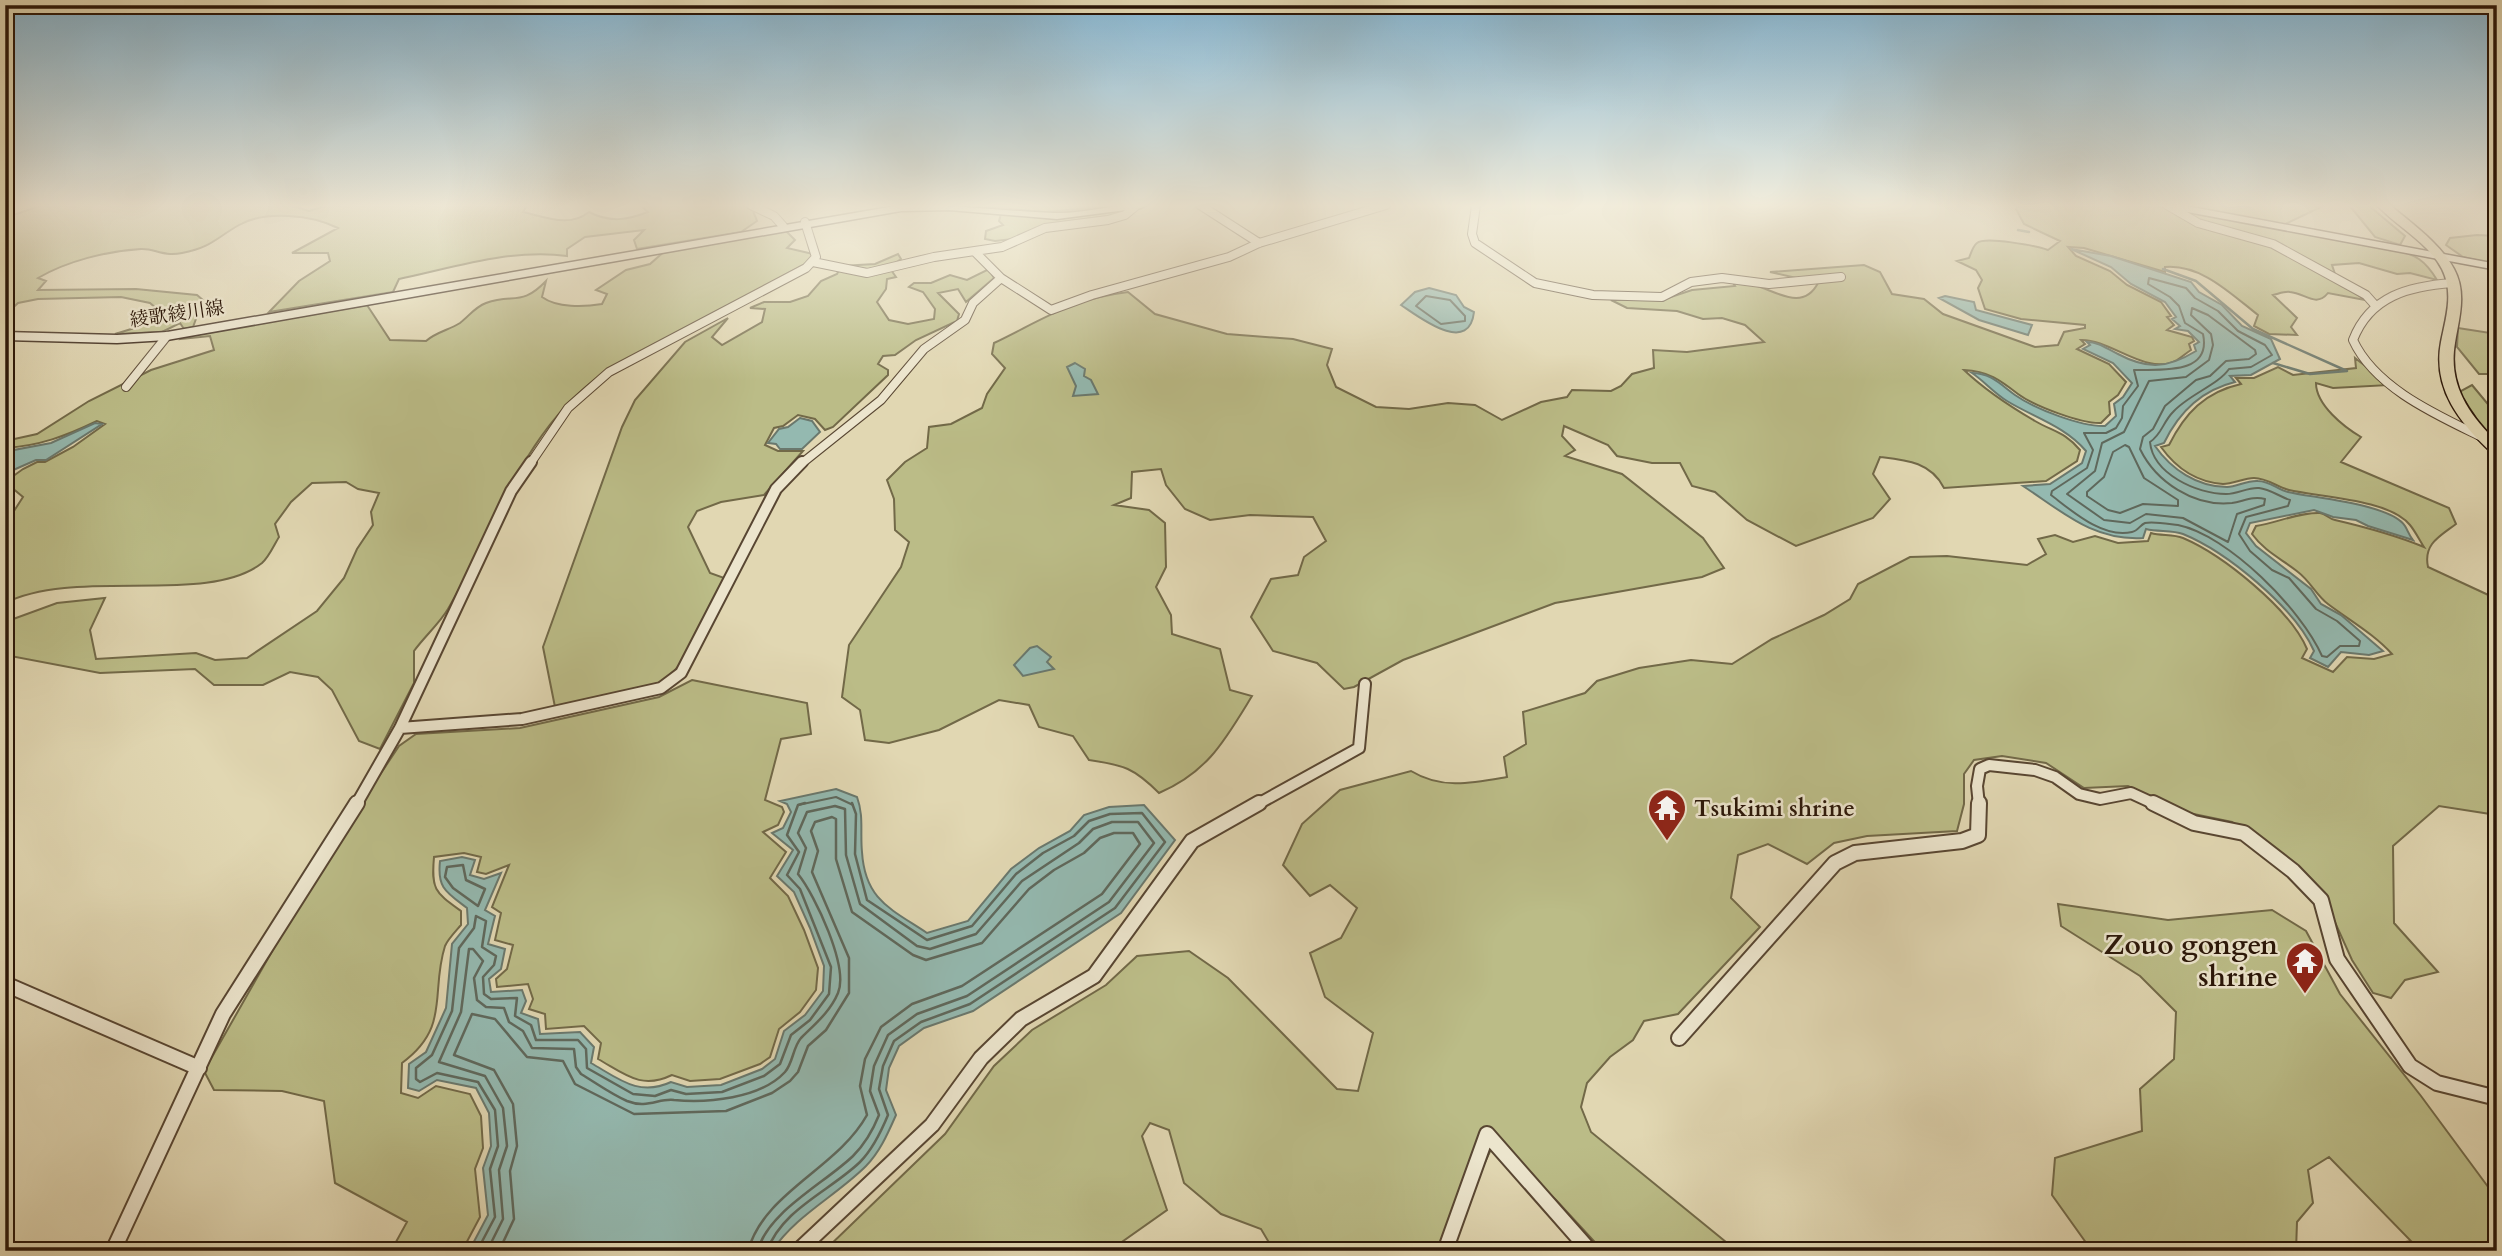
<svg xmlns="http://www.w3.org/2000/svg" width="2502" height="1256" font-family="Cardo,'Noto Serif JP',serif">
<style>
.green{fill:#bbbc87;stroke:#726948;stroke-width:2}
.water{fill:#94b9b0;stroke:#6a786d;stroke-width:2}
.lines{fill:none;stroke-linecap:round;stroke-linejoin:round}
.shore-far1{stroke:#5f685c;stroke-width:2}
.shore{stroke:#5f685c;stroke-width:2.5}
.stream{stroke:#6a786d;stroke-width:2.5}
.street-far2-casing{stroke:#584632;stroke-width:10}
.street-far1-casing{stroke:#584632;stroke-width:14}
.street-casing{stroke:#584632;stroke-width:18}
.secondary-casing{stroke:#2a1608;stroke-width:3}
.primary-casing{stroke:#2a1608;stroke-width:3}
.street-far2{stroke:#ece5cd;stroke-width:8}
.street-far1{stroke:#ece5cd;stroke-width:10}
.street{stroke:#ece5cd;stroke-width:14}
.secondary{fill:#ece5cd;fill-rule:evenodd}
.primary{fill:#e1d7b2;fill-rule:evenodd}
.labels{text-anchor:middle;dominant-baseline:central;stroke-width:5;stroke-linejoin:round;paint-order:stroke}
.far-street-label{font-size:19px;fill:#2a1608;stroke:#ece5cd}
.poi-label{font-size:23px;font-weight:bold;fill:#2a1608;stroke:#ece5cd;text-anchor:start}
.near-poi-label{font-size:28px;font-weight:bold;fill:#2a1608;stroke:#ece5cd;text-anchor:end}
</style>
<rect width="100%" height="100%" fill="#e1d7b2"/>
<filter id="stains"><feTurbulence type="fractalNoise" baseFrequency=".00286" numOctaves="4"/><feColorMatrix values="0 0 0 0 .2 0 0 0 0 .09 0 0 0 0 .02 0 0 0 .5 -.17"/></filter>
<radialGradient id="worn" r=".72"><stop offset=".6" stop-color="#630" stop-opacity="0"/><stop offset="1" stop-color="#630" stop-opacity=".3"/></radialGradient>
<path class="green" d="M42,205H289L309,211L328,205H527L523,212C546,217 569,228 589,212C610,223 627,220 648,212L640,205H743L753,211L757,221L741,232L637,249L634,240L644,230L585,237L567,249V256C512,248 452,268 399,279L393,292L269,312L299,281L330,261L328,253H292L338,228C312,215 265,210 239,225C216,238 212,247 182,253C163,257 154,248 141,249C107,251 67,261 38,278L46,281L38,290L136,289L197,295L203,300L193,327L184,329L180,323L162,332L115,334L154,322L164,315L150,303L121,297L38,299L18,303L5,315V218Z
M966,205H1122L1045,212Z
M2020,205H2152L2394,249C2416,255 2425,260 2437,280L2410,273L2397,274L2359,263L2332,265L2337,280L2365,300L2328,293C2316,308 2305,293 2290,292C2285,291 2278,294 2273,295L2297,318L2291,327L2297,335L2269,334L2254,326L2258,315C2230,293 2201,264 2165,267V272L2084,248L2068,247L2076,256L2110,271L2127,285L2161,302L2171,316L2167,317L2174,325L2167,330L2192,337L2194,341L2189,344L2191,350C2186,353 2182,357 2177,360C2147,377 2111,339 2081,340L2085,344L2077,349L2109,364L2126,382L2118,395L2109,402L2110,414L2101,423C2082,424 2034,406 2018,394C2000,380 1988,371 1964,370C1985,390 2011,407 2035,421C2054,432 2065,432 2080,450L2077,461L2046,481L1944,488C1931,462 1906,460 1880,457L1873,474L1890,499L1873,518L1796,546L1747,520L1715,492L1692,486L1680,463H1652L1617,456L1608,445L1564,426L1562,436L1575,450L1565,456L1622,474L1703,538L1724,568L1702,577L1555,603L1403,660L1354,687L1344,689L1317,663L1273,651L1251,617L1271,579L1298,575L1304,557L1326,541L1313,517L1250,515L1210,520L1185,509L1166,485L1161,469L1132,472L1131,498L1114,505L1149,510L1165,523L1166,567L1156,587L1171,615L1172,634L1220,649L1230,690L1252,696C1225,740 1208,772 1159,793C1134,768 1124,765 1089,760L1073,736L1039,727L1029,705L999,700L939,730L889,743L865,740L860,710L842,697L849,645L901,567L909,542L895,530L894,499L887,480L905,462L927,448L929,427L951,424L982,408L987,394L1005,368L992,354L994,343C1044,319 1071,299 1128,292L1155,314L1227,334L1293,339L1332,349L1327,365L1336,387L1376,407L1409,409L1448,403L1475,405L1502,420L1541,402L1567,397L1572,390L1611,391L1621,386L1632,374L1654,368L1653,350L1687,352L1764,342L1745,325L1722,318L1703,319L1677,311L1627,308L1611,300L1668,298L1692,290L1735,286L1732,281C1739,282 1747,283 1754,285C1776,291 1803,312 1818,283L1770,272L1864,265L1880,272L1892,294L1924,299L1943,314L2035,347L2058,345L2064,332L2085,328V325L2021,319L1985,309L1978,288L1982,280L1976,270L1957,261L1969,258C1971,253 1973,246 1977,243C1985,236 2037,246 2048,250L2060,241L2024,224L2016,209Z
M2174,205H2325L2283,225Z
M2349,205H2368L2405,236L2400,245L2375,237Z
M1126,210L1116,215L1062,222L1013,239L995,241L985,239L986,231L1003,225L999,221L1001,214L1054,217Z
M783,228L795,240L787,248L813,254L809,262L604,373C524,427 495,529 448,609C439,624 424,637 414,651V683L380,749L359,741L332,690L318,677L290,672L263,685H214L195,669L100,673L5,655V622L57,603L105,598L90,630L96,659L196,653L215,660L247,658L317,611L344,578L357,549L373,525L371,512L379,493L358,489L346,482L312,483L291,502L275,524L279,537C274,545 269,557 262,563C208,606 76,567 5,603V515L14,511L23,497L5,482L23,469L37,462H45L73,447L105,424L97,421C66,436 39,446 5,448V441L37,434L89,401L151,370L214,350L210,336L181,339L184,336L367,305L390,340L426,341C436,332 449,330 460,323C469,316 475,307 486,303C514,293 521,307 546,281L542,297C557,308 584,307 602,304L607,294L596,290L626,270L650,264L666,250Z
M2477,235L2497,236V265L2463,257L2446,245L2450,238Z
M898,254L901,259L889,267L896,277L887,279L886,289L877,302L889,320L908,324L934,319L935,309L923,292L909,287L914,283H931L950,275L967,280L989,269L994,278L966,302L958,289L938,293L959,314L957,321L916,340L895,355L883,356L878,364L888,370V375L833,427L825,430L815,419L798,415L783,426L774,428L765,445L778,451H803L764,495L721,502L697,511L688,527L710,573L727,579C709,615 693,665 655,685C636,695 579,702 555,707L543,647L622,427L635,400L685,342L728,318L712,337L722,345L762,322L765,309L750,308L764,302H790L808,296L821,281L837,274L841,266L875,264Z
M2458,328L2497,334V374H2479L2457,347Z
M2355,358L2390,385L2333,388L2316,383C2316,405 2344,427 2361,437L2341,462L2449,508L2456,524C2440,536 2423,544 2428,567L2497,599V818L2490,814L2439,806L2393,846L2394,923L2438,972L2405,980L2391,998L2373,993L2352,960L2320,889L2267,845L2232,822L2184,812L2128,786L2084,788L2046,763L2002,756L1974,760L1964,774V804L1957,831L1867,836L1834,843L1807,864L1768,844L1738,855L1731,898L1760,927L1678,1014L1644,1021L1633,1040L1610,1057L1587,1083L1581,1107L1591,1132L1737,1251H1603L1556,1200L1493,1145L1458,1220L1435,1251H1274L1261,1229L1221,1214L1184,1183L1169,1130L1150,1123L1142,1136L1167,1210L1109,1251H824L945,1134L994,1066L1032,1030L1106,985L1137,956L1189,951L1228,978L1337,1089L1358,1091L1373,1033L1325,997L1310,953L1341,938L1357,908L1330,885L1310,896L1283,865L1302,824L1340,790L1411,771C1442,790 1473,783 1507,777L1504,757L1526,744L1523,712L1585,693L1597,681L1639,668L1691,660L1732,664L1772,639L1824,615L1850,599L1858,584L1910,557L1947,556L2027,565L2046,554L2038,539L2055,535L2073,542L2095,536L2118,543L2148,541L2151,533C2161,536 2173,534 2183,538C2223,555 2290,609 2307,649L2302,658L2333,672L2347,657L2374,659L2392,654C2374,634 2349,620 2328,604C2317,596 2310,581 2298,572C2282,559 2265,552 2252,534L2256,526C2277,523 2299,512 2320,513C2326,514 2329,519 2335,520C2365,527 2395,535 2424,547C2420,541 2415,531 2410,525C2389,499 2319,497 2289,490C2277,487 2267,478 2254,478C2244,478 2233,484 2223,484C2196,482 2176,468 2161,447L2169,445C2185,413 2205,392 2241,384L2236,378H2254L2278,367L2293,375L2356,368Z
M2472,385L2497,415V440L2482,427L2459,392Z
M692,680L807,703L811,734L781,739L765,800L782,807L784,812L778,825L763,832L786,852L770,878L788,896L804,930L818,968L816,990L800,1012L779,1029L770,1057L760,1064L720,1079L690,1081L672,1075C641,1090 625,1074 598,1059L601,1043L584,1026L546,1029L545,1014L529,1009L533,999L528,984L497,987L496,979L507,969L513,945L495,940L501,913L492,907L509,865L486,874L477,872L481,857L464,853L434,857C431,890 435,892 461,911V925C456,931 448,939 445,946C430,993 451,1027 402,1063L401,1093L418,1098L436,1086L470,1094L481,1116L483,1148L475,1169L480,1217L462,1251H391L407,1222L335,1183L324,1101L282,1091L214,1090L204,1071L328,853L399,746L416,734L520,728L659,697Z
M2058,904L2168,920L2272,910L2306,931L2340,994L2421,1096L2497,1199V1251H2388V1245L2411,1241L2329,1157L2308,1170L2313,1203L2297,1222L2296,1251H2092L2052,1195L2055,1158L2142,1131L2140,1089L2174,1059L2176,1012L2140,976L2061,926Z"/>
<path class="water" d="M2071,249L2111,256L2191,282L2199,292L2222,305L2242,326L2271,339L2280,359L2251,375L2230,376L2235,382C2202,390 2179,412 2164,443L2155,446C2171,469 2197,487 2227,487C2237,487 2247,480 2258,481C2270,481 2278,490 2288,492C2313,498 2391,504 2405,526C2408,531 2409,535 2413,540L2368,526L2356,520L2333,517L2314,510L2250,523L2246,533L2256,546L2311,589L2321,604L2341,615L2383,651L2369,655L2341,652L2328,667L2310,658L2314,651C2295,608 2227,552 2183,534C2172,530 2158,532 2146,529L2143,538C2093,541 2063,512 2023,486L2050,484L2082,463L2086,451C2065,426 2033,417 2007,401C1994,393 1984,381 1972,373C1991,373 2001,385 2015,395C2035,409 2082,427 2105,426L2116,416L2114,404L2123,397L2132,383L2113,363L2083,349L2090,345L2087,342C2099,342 2107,349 2118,354C2148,370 2168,368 2196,351L2194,345L2199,342L2188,331L2175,329L2180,326L2172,319L2176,317L2165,302L2131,284L2111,267Z
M1429,288L1456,295L1464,307L1474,312C1469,356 1419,317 1401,305L1415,292Z
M1945,296L1974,302L1976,310L2032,325L2028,335L1979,320L1939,298Z
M1075,363L1085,369L1084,376L1091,380L1098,394L1073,396L1076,386L1067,367Z
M800,418L812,421L820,432L802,449H780L776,444L768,443L779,429L788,427Z
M95,423L102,424L46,460H36L11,471L9,462L14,450L51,443Z
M1037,646L1051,657L1047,662L1054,669L1023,676L1014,665L1030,648Z
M836,789L857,797C864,816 860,832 862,852C865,900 891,909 927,933L968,921L1011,869L1039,848L1070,831L1084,815L1109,807L1144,805L1175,840L1121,913L973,1011L924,1028L899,1046L889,1068L886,1090L896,1115C888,1133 880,1152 866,1166C836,1196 796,1215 772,1251H469L488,1215L483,1168L491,1146L489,1113L476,1088L437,1080L419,1091L408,1088L409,1064L426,1052L446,1008L452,944L468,924L467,908C446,892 437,888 440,861L462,857L475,860L470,875L484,879L501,873L485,910L495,916L488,944L505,949L501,969L489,979L491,992L522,990L526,1001L521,1013L538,1019L540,1034L580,1032L594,1047L591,1063C619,1079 639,1097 671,1082L687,1087L721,1085L762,1069L775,1059L784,1031L805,1015L823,991L824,966L810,928L794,892L777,876L793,850L772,833L783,828L791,812L787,804L780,801Z"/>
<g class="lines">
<path class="shore-far1" d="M2149,278L2186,288L2195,298L2218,311L2238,331L2265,345L2272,355L2251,367L2229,369C2218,385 2188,395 2173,412C2163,422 2162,434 2150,442C2153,474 2197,494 2226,494C2238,494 2248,487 2259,488C2270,489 2280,497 2290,500L2288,506L2246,517L2239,534L2250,551L2272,570L2289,578L2316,609L2337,621L2360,641L2359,646H2340L2327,657L2322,656C2302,610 2228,535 2178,525C2169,524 2153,521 2145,523C2140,525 2138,531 2132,532C2103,539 2072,511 2051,495L2052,491L2087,468L2093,450L2084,433H2106L2116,428L2122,418L2123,406L2138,386L2134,370C2159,369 2212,376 2203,334L2185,323L2179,306L2170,297L2148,284Z
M1426,296L1450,300L1465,316V321L1441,324L1416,306Z
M2192,308L2208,315L2255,350L2256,354L2249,359L2226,361L2210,376L2196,380L2165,406L2153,429L2143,437L2140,449C2156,482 2194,507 2232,503C2244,501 2253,496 2265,499L2264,505L2237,514L2228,542L2183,518L2146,514L2130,523L2104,520L2067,494L2095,471L2102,443L2124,432L2149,381L2186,377L2209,360L2213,345L2211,334L2191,315Z
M2125,445L2129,447L2144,478L2178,500V506L2143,504L2120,513L2108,510L2087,496V492L2104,477L2113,452Z
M798,805L836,797L853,805"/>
<path class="shore" d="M463,865L466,880L485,889L478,906L453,888L445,877L447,867Z
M477,1251L495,1217L490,1169L498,1146L495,1110L478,1082L437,1073L420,1082L416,1079V1068L432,1055L452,1011L459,948L474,928L476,916L486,921L482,947L496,956L494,965L483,977L484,994L491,999L517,998L515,1016L531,1025L536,1040H578L586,1049L587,1068L633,1094L655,1096L671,1090L686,1094L722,1092L764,1076L780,1064L791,1035L810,1020L829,994L831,967L800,889L787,875L799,852L787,835L798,805L805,803
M487,1251L503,1219L499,1170L507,1146L503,1108L485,1076L439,1062L461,1012L469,949H473L483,961L474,978L477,1000L486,1007L504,1008L509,1022L523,1031L532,1048L574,1049L576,1067L581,1074C596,1083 611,1094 627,1101C647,1109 659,1098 674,1100C707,1103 760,1099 785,1072C793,1063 793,1047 801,1038C815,1024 830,1012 838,993C849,967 815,895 798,874L806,848L798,833L807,812L835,806L845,809L846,855L860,904L917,946L930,949L976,934L1022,881L1079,843L1093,829L1112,822H1138L1154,843L1109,902L967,996L917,1014L888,1035L874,1066L870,1091L879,1115C873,1130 864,1145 853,1156C825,1183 766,1213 758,1251
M499,1251L514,1219L510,1171L517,1146L513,1104L494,1070L454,1055L472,1014L495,1019L527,1057L563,1061L575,1084L634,1114L726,1111L772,1093L790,1081L798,1072L808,1046L826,1030L849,993V958L812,872L818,851L811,831L815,822L832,817L836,819V859L852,912L913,955L926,960L982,943L1029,889L1054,870L1084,853L1100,838L1114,833H1133L1140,844L1102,894L962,986L912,1004L881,1027L865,1059L860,1086L867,1115C837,1169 764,1192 748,1251
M767,1251C782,1209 830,1191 860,1162C873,1149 881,1132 888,1115L879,1089L883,1066L894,1041L921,1022L970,1004L1115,908L1165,842L1142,813L1110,814L1089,821L1074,836L1043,853L1016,874L972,926L927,940L867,900L855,854L856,814L852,803"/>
<path class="stream" d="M2018,230L2029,232
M2163,269L2196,281L2253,329L2347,371L2310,374L2273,363"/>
<defs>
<path id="street-far2" d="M751,205L774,216L783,226
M1200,205L1259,243
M1476,205L1472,234L1475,243L1535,283L1593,295L1662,297L1691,282L1722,278L1769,284L1841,277
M2167,205L2198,223L2273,244L2366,295L2374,304
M976,253L1001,278L1051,310L1092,295L1229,257L1259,243L1386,205
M813,262L867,273L934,257L1002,247L1045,228L1108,220L1125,215L1136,206
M2453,283C2409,286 2370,296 2353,340C2375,388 2437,415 2482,437
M126,387L167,336
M530,464L568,408L609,372L806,268L816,257L805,222
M801,464L881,400L924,349L965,320L973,303L1001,278"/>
<path id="street-far1" d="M400,728L522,719L661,688L681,673L776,489L802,462
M356,805L400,728L511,491L531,462
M1256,805L1359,748L1365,684
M1979,805L1977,786L1980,769L1989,765L2035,770L2055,777L2079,794L2100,799L2131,793L2157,805"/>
<path id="street" d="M2153,803L2194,823L2244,833L2293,871L2321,900L2337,959L2410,1066L2437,1083L2497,1098
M5,984L199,1068
M1679,1038L1835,863L1855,853L1962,841L1978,835L1979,803
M113,1251L223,1014L357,803
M798,1251L932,1125L981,1058L1021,1019L1094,976L1192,841L1259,803
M1445,1251L1487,1134L1590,1251"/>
<path id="secondary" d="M901,205C952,204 1003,211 1054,213C1085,214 1115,203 1146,205L1141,208L1057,219L949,210L901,211L167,340L117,343L5,340V332L117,335L167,332Z
M2161,205H2181L2497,264V270L2166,208Z"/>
<path id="primary" d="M2377,205H2390C2412,224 2440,243 2454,269C2467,293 2459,318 2455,343C2448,384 2468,414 2497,442V454L2492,453C2460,423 2432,389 2441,342C2446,317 2454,293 2442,269C2428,242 2397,227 2377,205Z"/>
</defs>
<use href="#street-far2" class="street-far2-casing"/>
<use href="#street-far1" class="street-far1-casing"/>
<use href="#street" class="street-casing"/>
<use href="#secondary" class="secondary-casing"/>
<use href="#primary" class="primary-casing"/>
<use href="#street-far2" class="street-far2"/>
<use href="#street-far1" class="street-far1"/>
<use href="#street" class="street"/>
<use href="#secondary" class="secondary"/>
<use href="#primary" class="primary"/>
</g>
<linearGradient id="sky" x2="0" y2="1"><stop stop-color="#86b6d2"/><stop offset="0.54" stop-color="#f2eddc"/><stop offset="1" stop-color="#f2eddc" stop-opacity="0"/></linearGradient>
<rect width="2502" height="381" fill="url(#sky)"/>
<defs>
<symbol id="temple-pin" viewBox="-11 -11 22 30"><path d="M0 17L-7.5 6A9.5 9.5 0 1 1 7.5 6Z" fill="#8f2418" stroke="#ece5cd"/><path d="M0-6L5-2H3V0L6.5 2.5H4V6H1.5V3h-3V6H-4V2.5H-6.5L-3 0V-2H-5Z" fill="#fff"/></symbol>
</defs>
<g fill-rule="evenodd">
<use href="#temple-pin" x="1645" y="786" width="44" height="60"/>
<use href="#temple-pin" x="2283" y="939" width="44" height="60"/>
</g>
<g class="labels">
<g class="far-street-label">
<text transform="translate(177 314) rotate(-8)">綾歌綾川線</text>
</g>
<g class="poi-label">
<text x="1694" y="808">Tsukimi shrine</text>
</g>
<g class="near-poi-label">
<text x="2278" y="945">Zouo gongen<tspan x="2278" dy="32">shrine</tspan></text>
</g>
</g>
<rect width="2502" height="1256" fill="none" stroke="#e1d7b2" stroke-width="28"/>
<rect x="7" y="7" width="2488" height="1242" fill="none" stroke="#2a1608" stroke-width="3.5"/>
<rect x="14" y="14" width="2474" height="1228" fill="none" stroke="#2a1608" stroke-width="2"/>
<rect width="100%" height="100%" filter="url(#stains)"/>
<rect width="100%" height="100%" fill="url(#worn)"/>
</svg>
